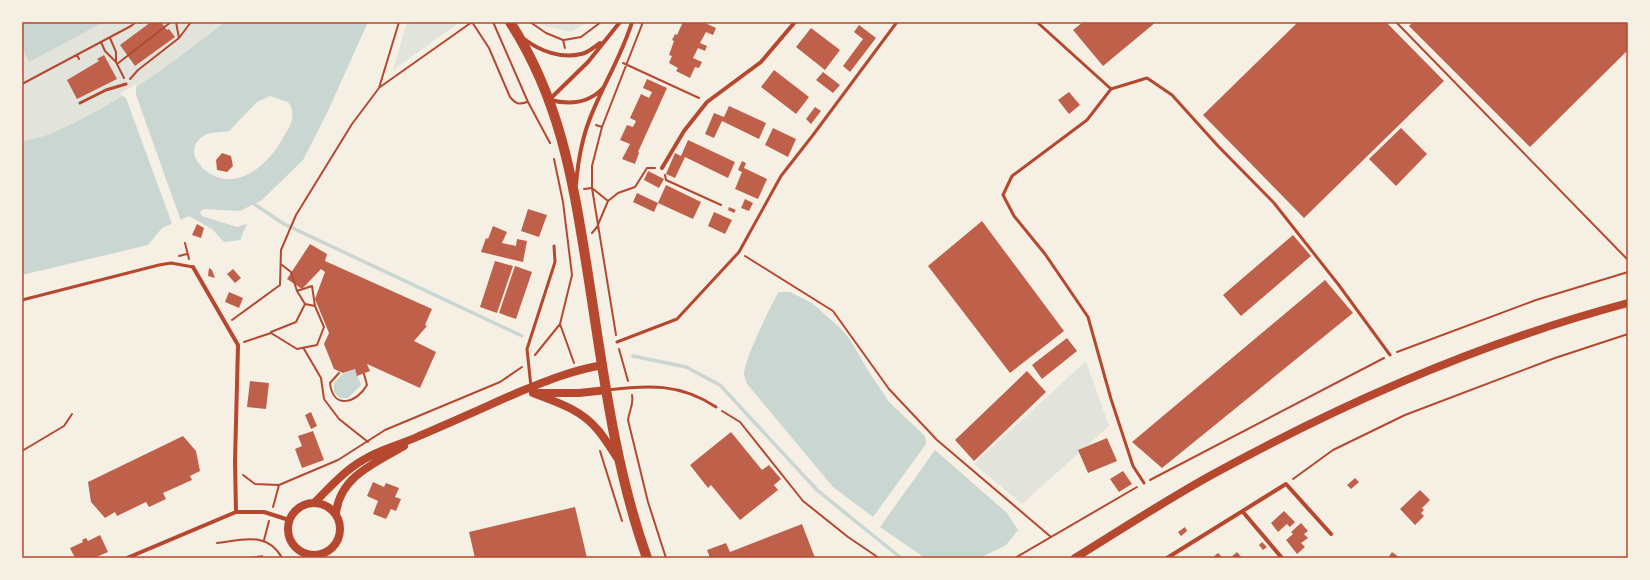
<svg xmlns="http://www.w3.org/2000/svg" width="1650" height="580" font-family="'Roboto Condensed',sans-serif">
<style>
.green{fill:#e2e4dc}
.water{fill:#c9d6d2;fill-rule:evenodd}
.pier{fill:#f6efe4}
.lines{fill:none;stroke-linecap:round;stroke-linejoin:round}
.stream{stroke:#c9d6d2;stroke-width:3.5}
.building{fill:#bf614a}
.path{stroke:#b5482f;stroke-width:2}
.service{stroke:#b5482f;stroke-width:3}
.minor{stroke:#b5482f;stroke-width:4}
.secondary{stroke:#b5482f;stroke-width:8}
.primary{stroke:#b5482f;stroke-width:10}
.neatline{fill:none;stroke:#b5482f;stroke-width:1.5}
</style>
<rect width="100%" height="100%" fill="#f6efe4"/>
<path class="green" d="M22,22H225C171,64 115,106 52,133C43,137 32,139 22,141Z
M407,22H460L393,70Z
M537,22H588L571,32L541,25Z
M1086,361L1109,426L1022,504L974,464Z"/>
<path class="water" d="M25,22H104L29,62L22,47V24Z
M225,22H368L327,113L303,160L262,200L240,211L204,209L200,212L202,216L237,227L247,224L241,237V240L224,242L212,229L189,216L162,228L148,245L22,275V141C32,139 43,137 52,133C115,106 171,64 225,22ZM270,96L288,102C297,114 291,125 284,136C274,156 250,182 225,179C206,177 181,153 202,137C209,131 220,133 229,131L257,102Z
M779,292H790L812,303L839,327L849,338L869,372L889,402L925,436L926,444L873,517L833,487L747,384C746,381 745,378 744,375C743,363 771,304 779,292Z
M355,369L361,385L348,398H340L334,392V383L343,374Z
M935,450L1007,513L1018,530L1006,545L980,558H925L880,527Z"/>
<path class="pier" d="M136,84V95L181,221L172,224L126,98L120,94Z"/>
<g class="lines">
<path class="stream" d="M251,202L284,224L522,336
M633,356L686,367L720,385L817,490L901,558"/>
</g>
<path class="building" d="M151,22H161L167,30L169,29L175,37L135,66L120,45Z
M683,22H703L716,28L713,35L706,32L700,43L707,46L705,51L698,48L693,58L702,62L699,68L695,67L690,78L676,71L678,68L669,63L672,56L669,55L674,41L672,40L675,34L677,35Z
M1083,22H1156L1103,66L1073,30Z
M1298,22H1386L1444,81L1304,218L1203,115Z
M1413,22H1628V50L1530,147L1409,26Z
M859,25L876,38L850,72L843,66L863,39L854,32Z
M811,28L840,50L825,70L796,47Z
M104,55L117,79L77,99L67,80L99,61L97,59Z
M774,70L809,97L796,114L761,87Z
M823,72L840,85L833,93L816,80Z
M647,79L667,88L638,152L639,153L635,164L622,159L630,144L620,140L627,125L633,127L636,121L630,118L641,94L649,98L652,92L643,88Z
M1069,92L1080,105L1069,114L1058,100Z
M729,106L766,123L759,139L722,121L714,138L705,134L714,113L724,117Z
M815,107L821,111L811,124L806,119Z
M773,128L796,139L788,157L765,145Z
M1401,128L1427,154L1396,186L1369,159Z
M688,140L735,162L728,178L685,157L675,178L666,174L675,153L681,156Z
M222,153L231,156L233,166L227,172L217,170L216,160Z
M742,161L746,163L744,168L767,179L758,199L735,189L742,172L738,170Z
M648,171L664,179L659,188L644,180Z
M666,185L701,202L693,219L658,203L654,212L633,202L637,193L658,203Z
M745,199L753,203L749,211L741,208Z
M729,207L736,210L734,213L728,210Z
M528,209L547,215L539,237L521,231Z
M714,212L732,220L725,234L708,226Z
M982,221L1064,331L1010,373L928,266Z
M197,224L204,228L201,238L192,235Z
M493,226L507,232L502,243L516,246L517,239L527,241L523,262L481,252L486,238L488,239Z
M1293,235L1311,256L1241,316L1223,295Z
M310,244L327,254L325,261L432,309L425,325L427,326L414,341L436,352L420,388L367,364L370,371L357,376L355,369L343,373L334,369L324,344L329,333L315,299L325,272L321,269L302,289L287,279Z
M495,261L513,266L497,313L480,307Z
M515,266L532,272L516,319L499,313Z
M209,268L212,270L215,278L208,276Z
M233,269L241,278L235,283L227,274Z
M1325,280L1353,313L1162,468L1132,442Z
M229,292L243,298L239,308L225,302Z
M1067,338L1077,351L1042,379L1032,365Z
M1027,371L1046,392L974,461L955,440Z
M250,381L269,383L266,409L247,407Z
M311,412L317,426L311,429L305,415Z
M313,431L324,460L302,468L295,449L302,446L298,436Z
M731,432L762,470L769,465L781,479L774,485L778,490L740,520L711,485L708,488L690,465Z
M183,436L196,451L200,471L190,476L192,480L163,493L166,499L149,507L146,502L117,516L115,512L105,518L91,502L88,482Z
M1107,438L1117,461L1088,473L1078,450Z
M1123,471L1132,484L1119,492L1110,479Z
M1355,478L1359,482L1351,489L1347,485Z
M373,482L384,487L386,483L399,488L395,497L401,499L396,511L391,509L386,519L373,514L378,501L367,496Z
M1420,490L1430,500L1422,508L1424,510L1421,513L1424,516L1415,525L1400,509Z
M575,507L587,558H475L469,532Z
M1284,511L1295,522L1290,527L1287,524L1278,532L1271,523Z
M1301,523L1308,531L1304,534L1308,538L1301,543L1305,547L1297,554L1286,540L1293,534L1291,532Z
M802,524L815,558H710L707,550L726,543L730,552Z
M1185,527L1187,531L1181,536L1178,532Z
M100,535L108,552L94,558H75L70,548L83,542L82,540L86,538L88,541Z
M1262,542L1267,547L1263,550L1259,545Z
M1237,552L1242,558H1230Z
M1392,552L1400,558H1388Z
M1218,553L1223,558H1212Z
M263,555V558H247V557Z"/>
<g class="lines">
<path class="path" d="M139,22L140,23
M472,22L489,48L510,97C516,104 519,105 527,102
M493,22L528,102L550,143
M530,22L546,33L563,40L565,48
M1396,22L1628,260
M110,38L116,52V62L124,78
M179,38L191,22
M564,40L581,37L601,22
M101,42L105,51L116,62
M77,55L79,59
M623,63L699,98
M117,64L171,22
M130,79L138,70L179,38L176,22
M22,84L131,26L136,22
M380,87L472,22
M596,125L602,127L592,166V188L616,335
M602,127L643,22
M665,175L666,180L721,205
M584,189L592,188L608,201
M592,233L597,227L608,201L618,193L635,187L647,168H655
M185,243L189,259
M179,256L187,254
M745,256L833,311L889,389L937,440L1051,537
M282,265L291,272L297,291L305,304L315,306
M232,320L280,285L281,250L296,215L352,124L379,88L399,22
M560,324L574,363
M271,332L296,322L305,304
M244,342L271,333L297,349L317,345L324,327L315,306L312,286L297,291
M304,349L321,378L324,399L339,419L368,442
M619,349L628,381
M1397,352L1536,300L1628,272
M535,355L560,324L572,275L563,202L554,159
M339,373L330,383C333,410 357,403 367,385L364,374
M632,395C634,405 629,411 628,420L648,502L666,558
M722,411L740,422L803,501L848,537L879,558
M22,451L64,426L72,414
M600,451L622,521
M243,475L255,484L279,485L338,460L385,430L500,382L522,367
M1293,479L1333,450L1405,415L1555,358L1628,334
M1150,480L1384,358
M273,507L279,485
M264,540L269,521
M217,543C242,540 267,531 282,558
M1015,558L1137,487"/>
<path class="service" d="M1037,22L1111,89L1087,120L1012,176L1003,195L1014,216L1045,254L1088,317L1111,399L1133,466L1144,483
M1111,89L1147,78L1172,95L1218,146L1274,203L1338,284L1390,355
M80,103L106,90L126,84
M22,300L159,265L171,263L193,267
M617,342L677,319L739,252L781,176L813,135L897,22
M531,387L527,349L555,262L554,246
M607,390C648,385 680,383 716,407"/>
<path class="minor" d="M524,39C540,51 561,59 581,54C588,53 594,47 600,43
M550,99L588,62L620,22
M550,100C570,105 589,103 603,88
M662,168L684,131L707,102L761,62L795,22
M576,184C578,162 581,142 589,121C602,86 621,58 632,22
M193,267L238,345L235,461L236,512
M1243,512L1282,558
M127,558L236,512H264L289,520
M1167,558L1286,484L1331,534"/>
<path class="secondary" d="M533,393C556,402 580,409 597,429C605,438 611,449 618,459
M538,393H579L607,390
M315,502C330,487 344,471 363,460C380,449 400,445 419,436C452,422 485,407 519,392C546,381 573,370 603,365
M288 529a26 26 0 1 1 52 0a26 26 0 1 1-52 0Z
M336,514C339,477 375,463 404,446
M1075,558C1122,529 1169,498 1217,472C1347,401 1485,341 1628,303"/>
<path class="primary" d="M510,22C559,98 572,175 586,262C602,361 613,463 647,558"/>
</g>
<rect width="1650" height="580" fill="none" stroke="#f6efe4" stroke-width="46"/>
<rect x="23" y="23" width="1604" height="534" class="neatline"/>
</svg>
